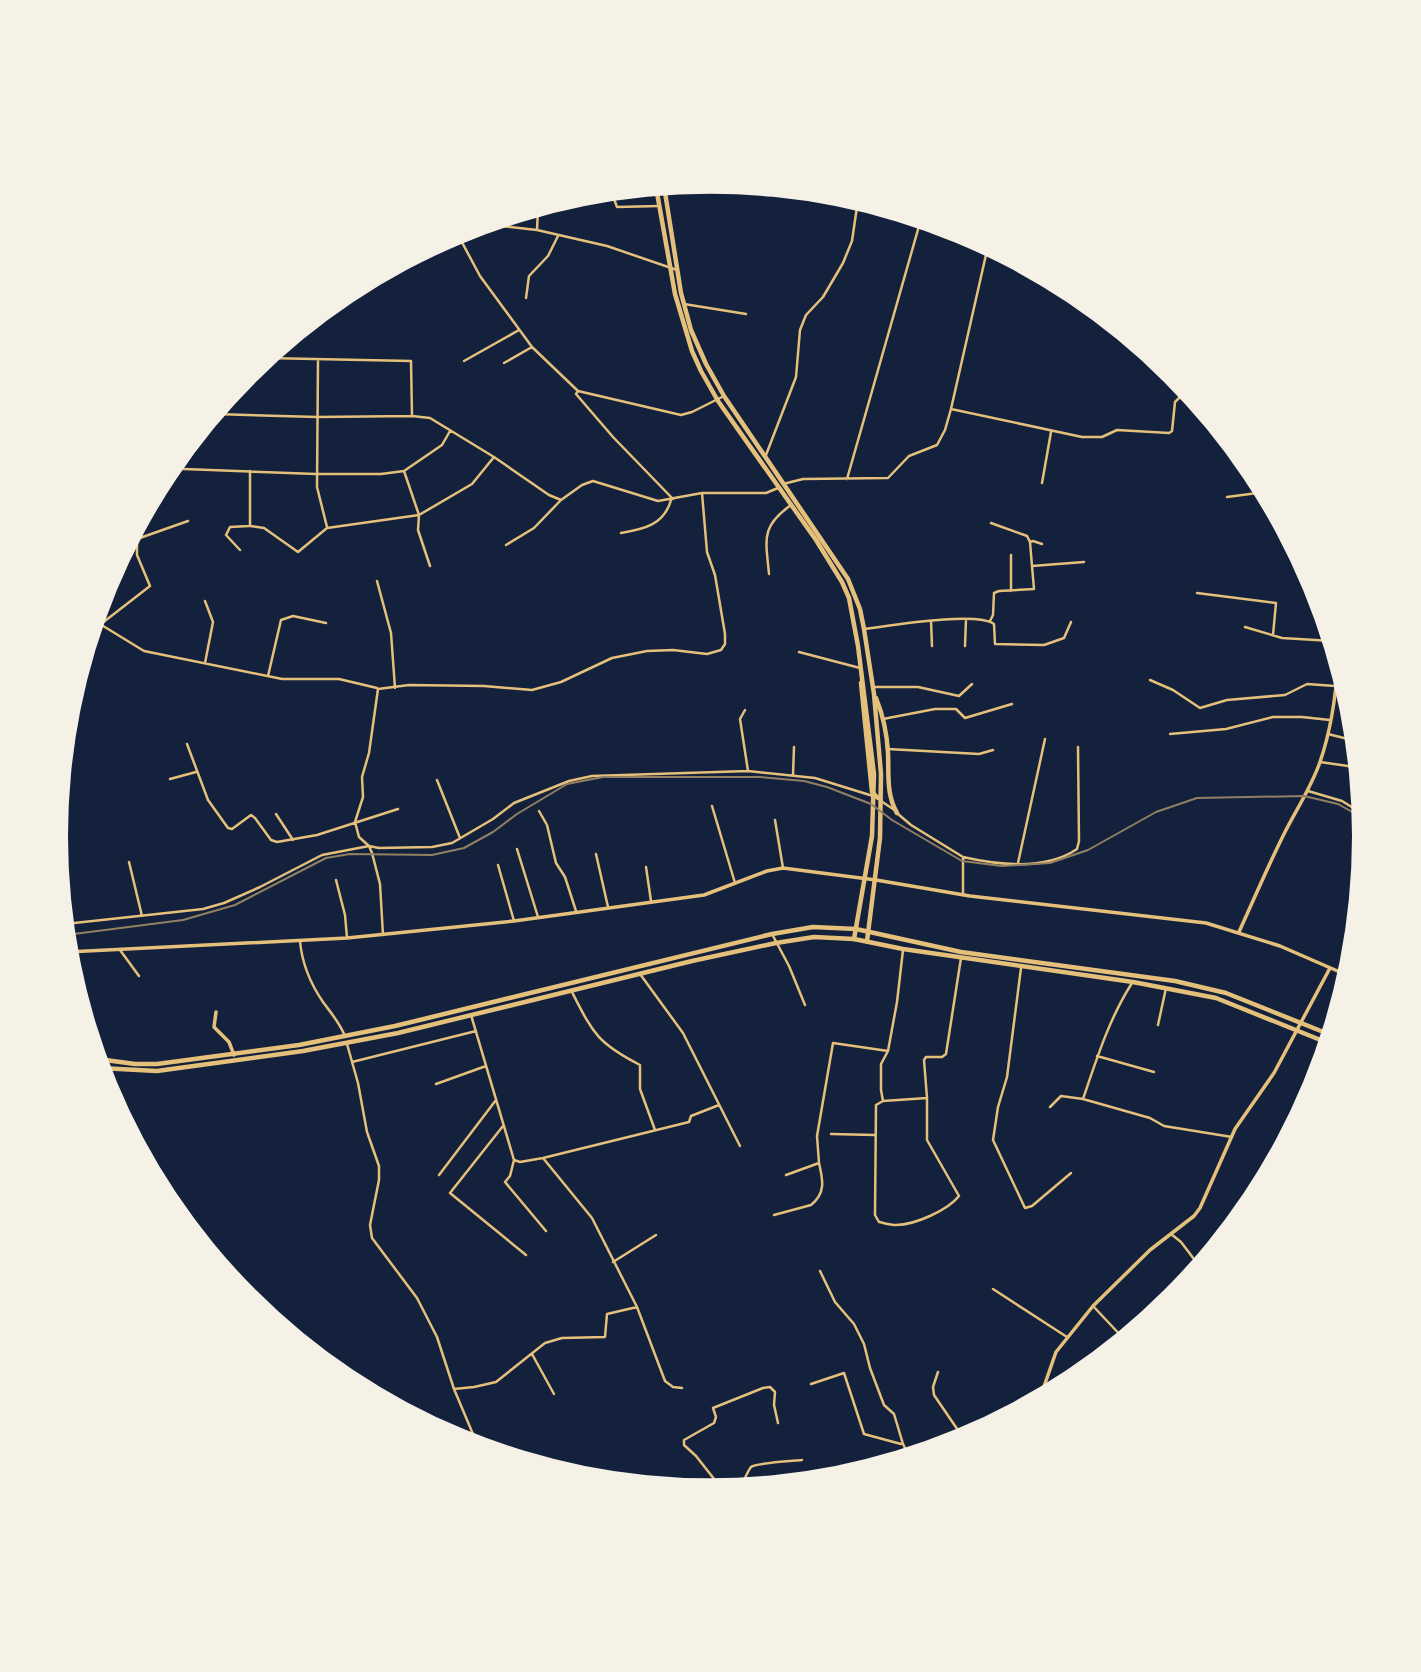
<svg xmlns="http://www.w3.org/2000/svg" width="1421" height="1672" font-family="Quicksand,sans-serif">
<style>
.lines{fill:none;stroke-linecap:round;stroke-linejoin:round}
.minor{stroke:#e5c07b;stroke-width:2.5}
.tertiary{stroke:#e5c07b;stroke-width:3.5}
.secondary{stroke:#e5c07b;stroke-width:4.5}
.primary{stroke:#e5c07b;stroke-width:4.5}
.trunk{stroke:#e5c07b;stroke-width:4.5}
.rail{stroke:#918062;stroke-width:2}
</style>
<rect width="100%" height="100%" fill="#14213d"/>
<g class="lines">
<path class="minor" d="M611,191L617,207L659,206
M484,224L537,230L607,246L677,270
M537,230L538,208
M457,233L480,276L532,347L578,391L576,394L613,437L673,499
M526,298L529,276L548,256L558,236
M684,304L746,314
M266,358L411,361L412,416
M318,360L317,487L327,527
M464,361L519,330
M504,363L532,347
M578,391L681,415L692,412L724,396
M951,409L1082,437H1102L1117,430L1169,433L1172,431L1175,402L1184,393L1190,397L1228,451L1255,473
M215,414L317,417L412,416L430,418L494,457L549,495L561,500L582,485L593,481L658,501L702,493H766L778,488
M766,455L796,377L800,330L806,315L823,297L843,263L852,241L858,200
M184,469L316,474H381L404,471L442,445L450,431
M250,471V526L264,528L298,552L327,528L419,515L472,484L494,457
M404,471L419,515L418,530L430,566
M847,479L921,219
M1042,483L1051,432
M783,484L803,479L888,478L909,456L937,445L945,430L951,409L988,246
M1227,497L1265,492
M991,523L1027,536L1030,542L1032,566
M621,533C644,529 664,525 671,500
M1030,542L1033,541L1042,544
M506,545L534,528L561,500
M240,550L226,535L230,527L249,526
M1011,555V591
M769,574C766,540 760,527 791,505
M377,581L391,633L395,688
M1197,593L1276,603L1273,635
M205,601L213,622L205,663
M95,621L144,651L282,679H339L377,688
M931,621L932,646
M990,621L993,615L994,593L999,591L1034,589L1032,566L1084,562
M101,624L150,586L137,555V539L188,521
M1245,627L1282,638L1332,641
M864,629C889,626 976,611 994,624L995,644L1044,645L1064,638L1071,622
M965,646L966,619
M799,652L860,668
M268,676L281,620L293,616L326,623
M1150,680L1173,690L1200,708L1227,700L1285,695L1307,684L1335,686
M872,687H918L959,696L972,684
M1336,692L1348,693
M745,710L740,719L748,771
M883,719L935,709H956L965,718L1012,704
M1170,734L1226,729L1273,717H1302L1330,720
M1328,734L1356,741
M187,744L208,800L228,828L232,829L251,815L255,818L271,840L277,842L317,835L398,809
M888,749L979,754L993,750
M1320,762L1348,766L1359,771
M793,775L794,747
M170,779L196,772
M437,780L460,838
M1308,791L1342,801L1363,814
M881,801L893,809
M712,806L735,883
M539,811L547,825L556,863L565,877L576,911
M276,814L293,840
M898,814L911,825L963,857V895
M775,820L783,868
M517,849L538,917
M596,854L608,907
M963,857C998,865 1045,871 1077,849L1079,841L1078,747
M129,862L142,916
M1018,863L1045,739
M498,865L514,921
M646,867L651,901
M336,880L345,915L347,938
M65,924L203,909L224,903L260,887L322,855L369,846L379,848L432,847L452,843L493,819L514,803L569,781L592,776L748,771L815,778L873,796
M772,934L789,966L805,1005
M383,935L380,884L372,853L369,846L359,837L355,822L363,797L362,777L369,753L378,689L409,685L484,686L532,690L561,682L612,658L647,651L673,650L707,654L721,650L725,644V634L715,575L707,552L702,493
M300,941C302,964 310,983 323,1002C331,1013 339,1022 344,1034
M120,950L139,976
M1021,968L1007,1077L998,1107L993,1140L1025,1208L1032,1206L1071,1173
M640,974L683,1033L740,1146
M572,992C593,1033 597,1043 640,1065V1089L655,1130
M471,1015L514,1160L520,1162L543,1158L689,1122L691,1116L719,1105
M1158,1025L1166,988
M347,1044L358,1083L367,1132L379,1166V1180L370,1225L372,1238L417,1298L437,1337L454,1389L478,1446
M1097,1056L1154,1072
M352,1062L476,1031
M436,1084L486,1066
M927,1098L883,1101L876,1105L875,1215L879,1222C884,1223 891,1225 896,1225C915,1225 948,1210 959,1196L927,1140V1098L924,1060L926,1057H942L946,1054L961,958
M1083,1099L1150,1118L1164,1126L1232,1137
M883,1101L881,1090V1064L888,1051L897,1002L903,950
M1050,1107L1061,1096L1083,1099C1097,1058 1109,1019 1132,983
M503,1126L450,1193L526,1255
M831,1134L875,1135
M543,1158L592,1218L637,1307L665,1381L673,1387L682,1388
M514,1160L510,1176L505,1182L546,1231
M439,1175L496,1100
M786,1175L819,1163L817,1136L833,1043L888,1051
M774,1215L811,1205C826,1193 823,1180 819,1163
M1171,1234L1181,1242L1200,1267
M613,1262L656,1235
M820,1271L835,1302L854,1324L864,1344L870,1368L884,1405L894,1414L903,1444L909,1456
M993,1289L1067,1337
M1093,1306L1124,1339
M532,1354L554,1394
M938,1372L933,1387L934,1395L964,1439
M811,1384L844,1373L864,1434L901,1444
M454,1389L474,1387L496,1382L545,1343L562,1338L605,1337L607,1314L637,1307
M741,1487C744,1481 747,1472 751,1467C755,1463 793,1461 802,1460
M722,1489L696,1456L684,1445V1440L714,1423L716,1417L713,1408L763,1388L770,1387L775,1392L774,1405L778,1423"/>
<path class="tertiary" d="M1239,932C1254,899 1268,866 1284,834C1296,810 1311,788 1320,762C1331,730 1336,695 1338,662
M67,952L347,938L514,921L704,895L767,871L783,868L876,880L970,896L1206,923L1280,946L1349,976
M216,1012L214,1027L229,1042L234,1055
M1040,1398L1056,1352L1093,1306L1150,1250L1194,1216L1200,1208L1235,1129L1274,1073L1330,968"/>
<path class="secondary" d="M861,683L872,792L878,798
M876,698C883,715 887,734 888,753C889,774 886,794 897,813"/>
<path class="primary" d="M664,186L681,293L691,330L706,364L724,396L848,579L860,609L864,629L874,694L881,774L880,838L867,941
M656,187L675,294L692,351L701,371L718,401L816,540L842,582L849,598L858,646L874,774L872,836L854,939"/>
<path class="trunk" d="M98,1059L135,1064H157L299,1045L395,1026L772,934L813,927L856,929L961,952L1175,981L1226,993L1331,1035
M100,1068L157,1071L303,1051L398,1033L692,961L776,943L814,937L854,939L903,949L1133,982L1216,998L1328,1043"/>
<path class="rail" d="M66,935L183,920L235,905L326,858L350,854L432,855L464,848L493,832L517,814L567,784L603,777H760L804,781L827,787L871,804L892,820L962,861L1002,866L1050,863L1088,850L1156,812L1197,798L1304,796L1338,804L1363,818"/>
</g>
<path d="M0 0H1421V1672H0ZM68 836a642 642 0 1 1 1284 0a642 642 0 1 1-1284 0Z" fill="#f6f1e7" fill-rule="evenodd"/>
</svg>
